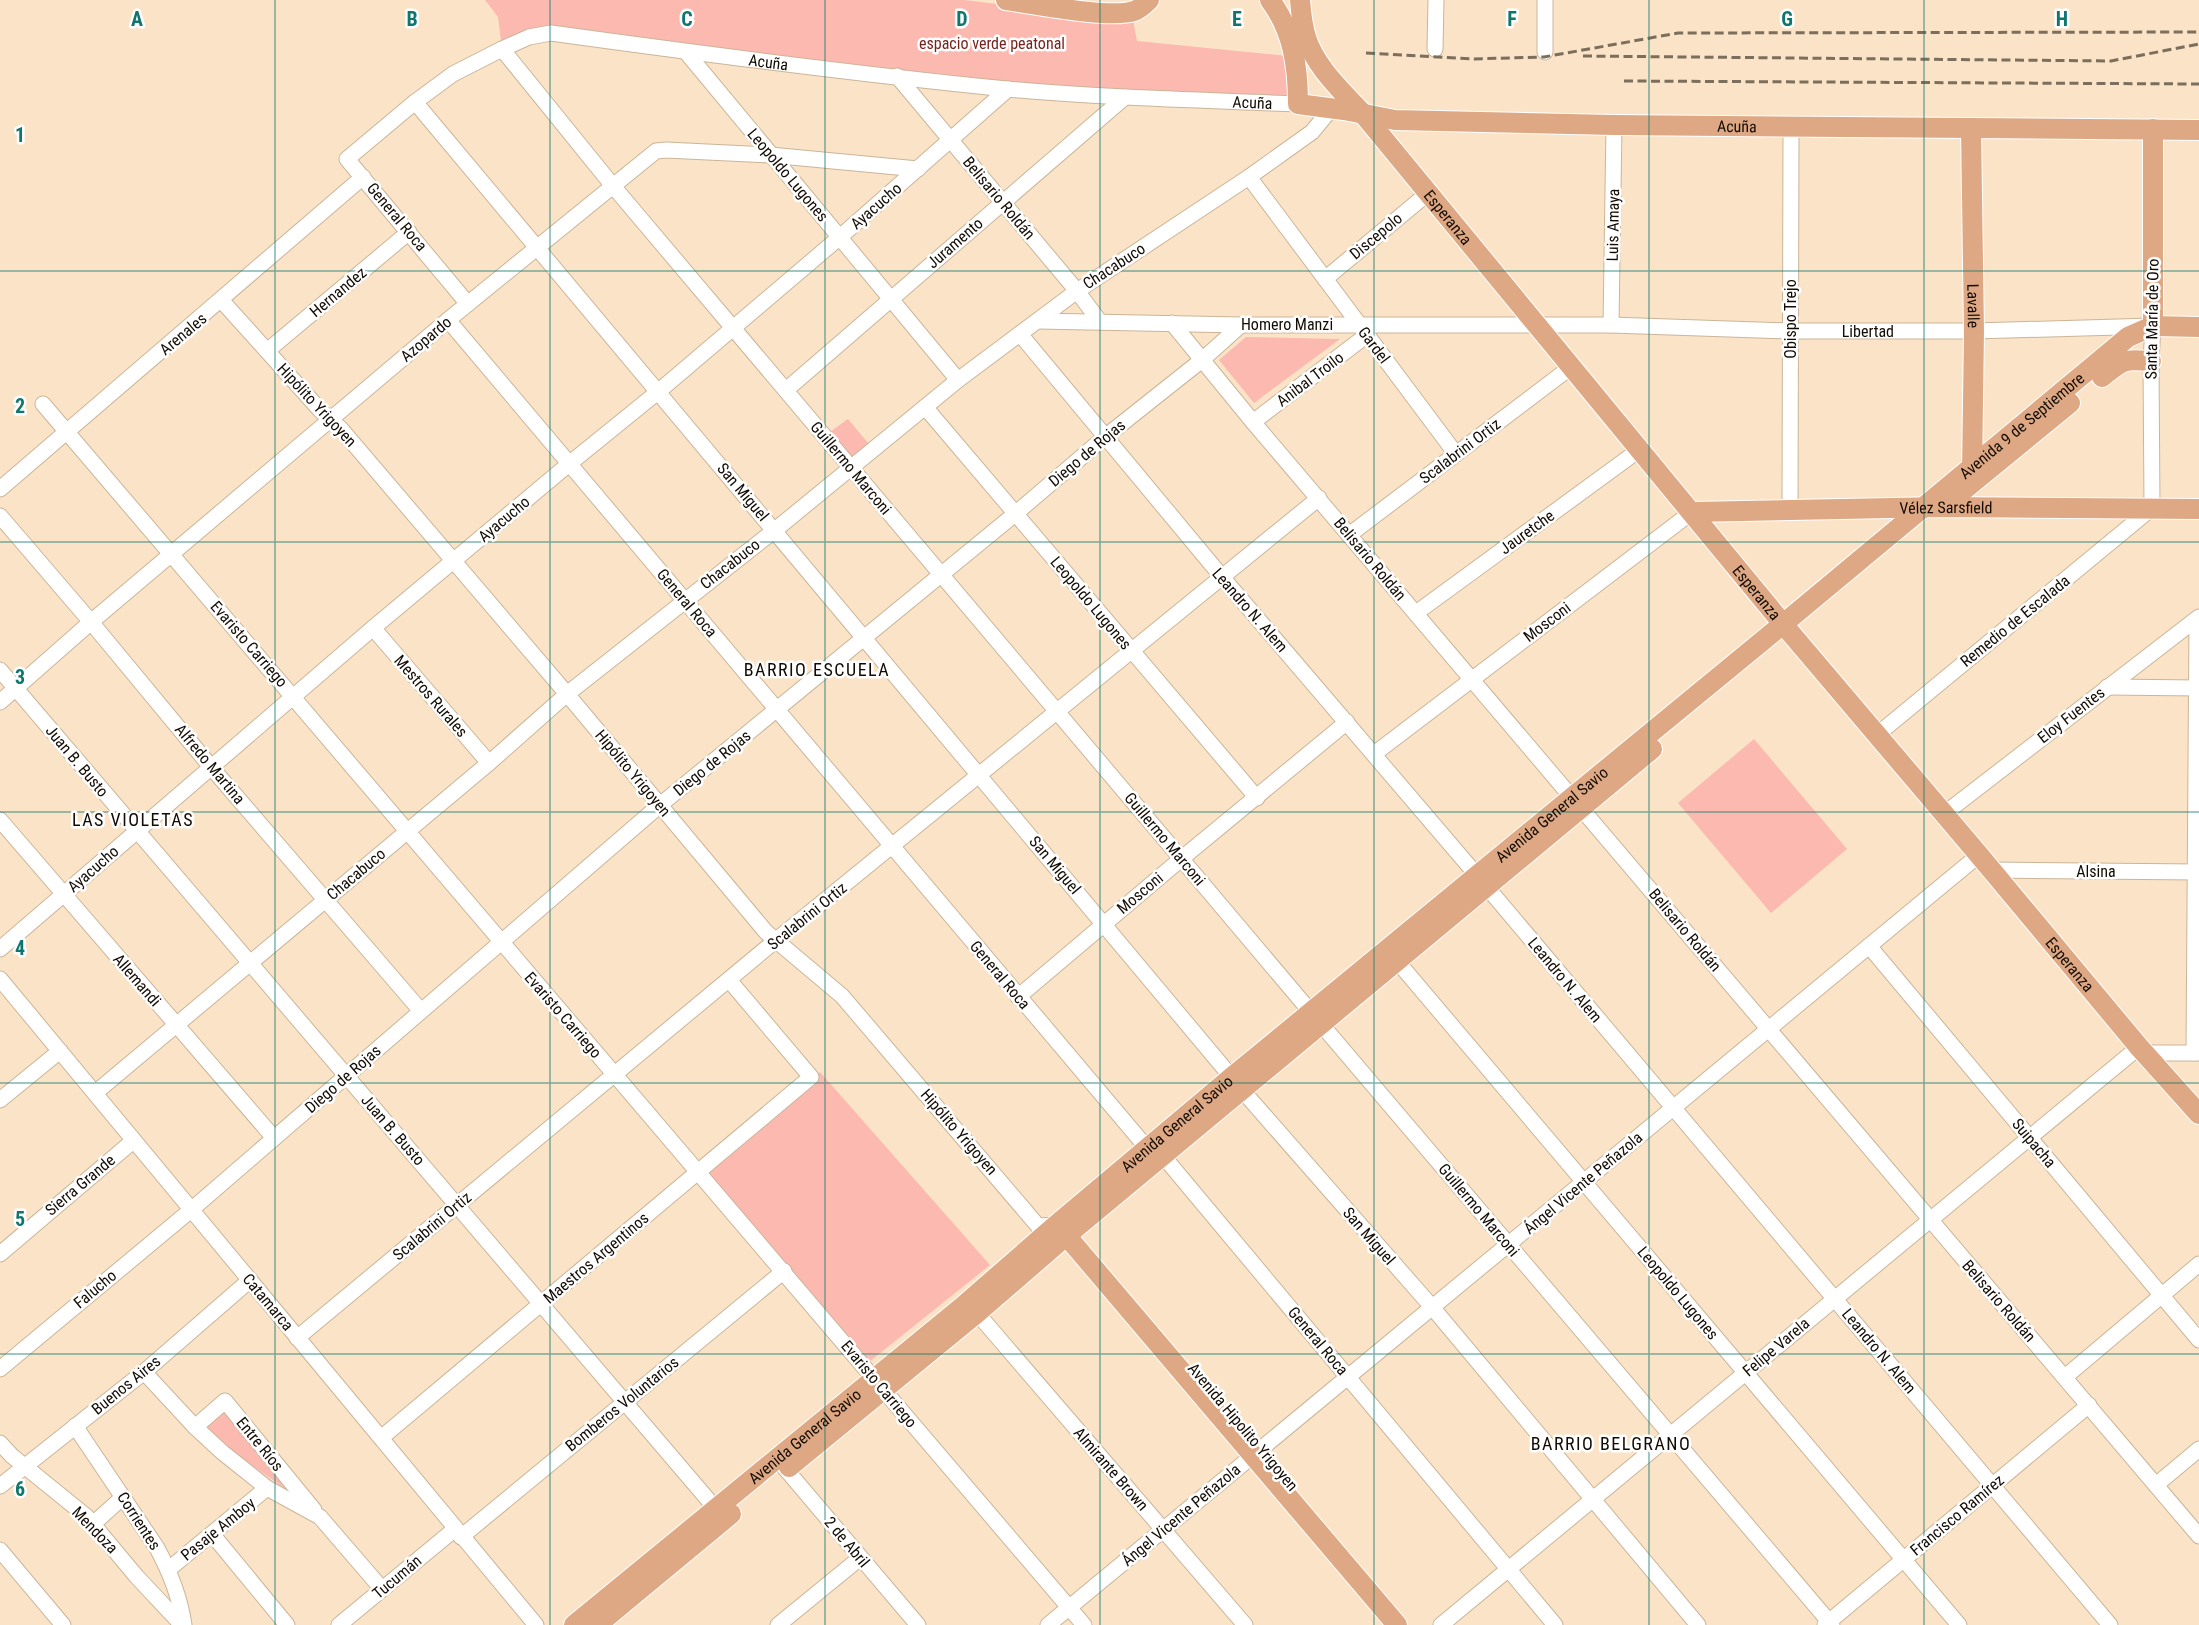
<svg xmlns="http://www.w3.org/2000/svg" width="2199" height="1625" font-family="'Roboto Condensed',sans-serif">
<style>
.green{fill:#fcb9b0}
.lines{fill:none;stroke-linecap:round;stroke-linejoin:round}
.minor-casing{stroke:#cbb599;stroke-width:17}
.major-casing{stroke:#fff;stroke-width:22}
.minor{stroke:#fff;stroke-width:15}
.major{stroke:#dfa884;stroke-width:20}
.rail{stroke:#7c6e5c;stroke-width:3;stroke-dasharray:9 4.5;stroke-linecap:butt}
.grid{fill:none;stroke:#0f766e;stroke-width:1.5;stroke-opacity:0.55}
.labels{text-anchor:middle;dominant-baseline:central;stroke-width:5;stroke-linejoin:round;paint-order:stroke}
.park-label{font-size:16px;fill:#77241e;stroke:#fff}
.street-label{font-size:16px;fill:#120b03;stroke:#fff}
.neighbourhood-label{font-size:18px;letter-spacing:1.5px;fill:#120b03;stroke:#fff}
.grid-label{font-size:20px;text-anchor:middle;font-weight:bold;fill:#0f766e;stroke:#fff;stroke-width:5;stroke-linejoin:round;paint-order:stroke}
</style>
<rect width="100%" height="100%" fill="#fae3c6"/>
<path class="green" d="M485,0H964L1133,20L1137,41L1288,56L1293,101L990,82L944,74L906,71L551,33L502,49L498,17Z
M1246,337L1340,339L1254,403L1219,360Z
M848,419L873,449L850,467L824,436Z
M1754,739L1847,849L1771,913L1678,803Z
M820,1072L990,1265L864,1366L699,1172Z
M226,1408L296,1496L235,1454L202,1428Z"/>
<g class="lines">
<defs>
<g id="minor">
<path d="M502,49L613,186L1304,1004L1832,1625"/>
<path d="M1435,49L1436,0"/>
<path d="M686,52L958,380"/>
<path d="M1545,52V0"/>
<path d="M897,76L1077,291L1100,322"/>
<path d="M415,102L1249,1098L1432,1307L1698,1625"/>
<path d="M1249,177L1456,454"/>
<path d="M1325,279L1427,194"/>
<path d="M222,301L321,411L341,429L567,694L766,932L842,996L1038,1226L1056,1225"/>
<path id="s1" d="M468,304L347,159L415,102L453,74L502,49L529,37L551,33C703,54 855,74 1007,89C1104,98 1201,100 1298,104"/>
<path d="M448,320L1147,1148L1162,1157L1169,1163L1555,1625"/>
<path id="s2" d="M1038,321L1241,325H1611L1790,331H1974L2153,326L2151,361L2152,508L1878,734"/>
<path d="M1172,323L1253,422L2199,1536"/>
<path d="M1611,325L1614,125"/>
<path d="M1020,334L1222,577L1486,886L2110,1625"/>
<path d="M267,351L409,232"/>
<path d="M786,390L1125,97"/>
<path d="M43,404L1084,1625"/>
<path d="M925,407L1257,798"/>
<path d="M1253,422L1367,335"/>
<path d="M0,489L363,177"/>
<path d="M1790,511L1791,127"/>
<path d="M0,516L91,622L211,767L421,1011"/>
<path d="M1349,535L1571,367"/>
<path d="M1416,613L1639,450"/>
<path d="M373,628L489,763"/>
<path d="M0,670L716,1509"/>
<path d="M2107,687L2199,688"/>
<path d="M0,702L91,622L448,320L656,151L666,150L770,155L918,169"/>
<path d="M1374,754L1692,512"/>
<path d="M1944,814L2199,617"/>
<path d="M0,820L274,1138"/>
<path d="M1992,870L2199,872"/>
<path d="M1869,946L2199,1340"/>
<path d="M0,949L373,628L569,464L659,391L840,237L1008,89"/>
<path d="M1397,961L1959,1625"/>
<path d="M0,979L536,1625"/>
<path d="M1018,997L1181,859L1347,722"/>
<path d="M2144,1053H2199"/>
<path d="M2194,1053L2197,619"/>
<path d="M95,1093L489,763L567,694L775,530L958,380L1077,291L1249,177L1312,132L1331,109"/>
<path d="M0,1100L60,1051"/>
<path d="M0,1254L133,1141"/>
<path d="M977,1313L1245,1625"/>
<path d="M297,1338L775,941L1319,498"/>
<path d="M0,1369L191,1210L660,805L1015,514L1105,437L1202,360L1241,325"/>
<path d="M144,1372L195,1427L222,1452L267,1488L320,1517L382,1589"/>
<path d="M2065,1377L2199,1264"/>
<path d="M75,1426L157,1548C170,1572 180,1597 184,1625"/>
<path d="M195,1427L225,1401L314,1510"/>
<path d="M381,1438L811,1077L729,980"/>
<path d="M0,1443L12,1456L86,1516L137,1577L182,1625"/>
<path d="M778,1460L918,1625"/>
<path d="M2156,1485L2199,1449"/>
<path d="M0,1486L144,1372L250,1280"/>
<path d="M93,1524L123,1497"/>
<path d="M212,1534L287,1625"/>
<path d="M461,1537L784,1271"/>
<path d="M0,1550L63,1625"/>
<path d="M169,1569L267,1488"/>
<path d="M339,1625L455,1529"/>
<path d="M778,1625L860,1558"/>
<path d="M1048,1625L1979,855"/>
<path d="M1441,1625L2139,1047"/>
<path d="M1825,1625L2089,1405"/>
</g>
<g id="major">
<path d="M1006,0C1035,4 1110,19 1134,11C1140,9 1145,4 1149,0"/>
<path id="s3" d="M1270,0C1293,31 1298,66 1298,104L1344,110L1395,120L1614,125L2199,130"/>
<path id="s4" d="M1300,0C1301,12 1302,25 1306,37C1315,67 1343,92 1364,115L1783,624L1979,855L2139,1047L2199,1114"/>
<path id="s5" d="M1971,128L1974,331L1972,473"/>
<path d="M2153,326V129"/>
<path d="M2102,377C2124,359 2123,359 2151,361"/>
<path d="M1949,502L2070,403"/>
<path id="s6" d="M1692,512L1942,507L2199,509"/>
<path d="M1059,1227L1397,1625"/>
<path d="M789,1467L977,1313L1066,1236L1652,749"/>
<path id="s7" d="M574,1625L962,1307L1056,1225L1232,1077L1783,624L2128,337L2153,326L2199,327"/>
<path d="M597,1625L731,1514"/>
</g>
</defs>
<use href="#minor" class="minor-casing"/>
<use href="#major" class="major-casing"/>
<use href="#minor" class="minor"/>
<use href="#major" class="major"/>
<path class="rail" d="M1366,53L1474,59L1544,57L1678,33L2199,32
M1583,56L2111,61L2199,44
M1624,81L2199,84"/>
</g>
<path class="grid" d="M275,0V1625M550,0V1625M825,0V1625M1100,0V1625M1374,0V1625M1649,0V1625M1924,0V1625M0,271H2199M0,542H2199M0,812H2199M0,1083H2199M0,1354H2199"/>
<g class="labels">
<g class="park-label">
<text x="992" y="43">espacio verde peatonal</text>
</g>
<g class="street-label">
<text stroke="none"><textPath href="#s1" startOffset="651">Acuña</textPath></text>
<text stroke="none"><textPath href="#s1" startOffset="1137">Acuña</textPath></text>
<text stroke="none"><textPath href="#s3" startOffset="550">Acuña</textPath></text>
<text transform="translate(788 175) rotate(50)">Leopoldo Lugones</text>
<text transform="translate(999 198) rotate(50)">Belisario Roldán</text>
<text transform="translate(876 206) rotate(-41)">Ayacucho</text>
<text transform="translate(397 217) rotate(50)">General Roca</text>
<text stroke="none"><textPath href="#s4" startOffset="268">Esperanza</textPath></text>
<text transform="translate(1613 225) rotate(-89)">Luis Amaya</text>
<text transform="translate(1376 236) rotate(-40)">Discepolo</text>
<text transform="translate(955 243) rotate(-41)">Juramento</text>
<text transform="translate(1114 266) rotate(-33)">Chacabuco</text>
<text transform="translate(338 292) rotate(-40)">Hernandez</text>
<text stroke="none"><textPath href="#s5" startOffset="178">Lavalle</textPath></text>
<text transform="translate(1790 319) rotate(-90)">Obispo Trejo</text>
<text transform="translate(2152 319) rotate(-89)">Santa María de Oro</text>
<text x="1287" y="324">Homero Manzi</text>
<text stroke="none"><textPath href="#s2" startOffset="830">Libertad</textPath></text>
<text transform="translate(183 334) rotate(-40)">Arenales</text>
<text transform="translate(426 339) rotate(-40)">Azopardo</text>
<text transform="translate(1374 345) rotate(53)">Gardel</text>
<text transform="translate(1310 379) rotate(-37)">Anibal Troilo</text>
<text transform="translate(317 405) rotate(47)">Hipólito Yrigoyen</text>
<text stroke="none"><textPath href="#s7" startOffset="1880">Avenida 9 de Septiembre</textPath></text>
<text transform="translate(1460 451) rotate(-37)">Scalabrini Ortiz</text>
<text transform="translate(1087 453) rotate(-40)">Diego de Rojas</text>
<text transform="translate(851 468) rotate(50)">Guillermo Marconi</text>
<text transform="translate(743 492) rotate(50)">San Miguel</text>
<text stroke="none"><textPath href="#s6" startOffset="254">Vélez Sarsfield</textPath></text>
<text transform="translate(504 519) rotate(-40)">Ayacucho</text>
<text transform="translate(1527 532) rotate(-36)">Jauretche</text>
<text transform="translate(1370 559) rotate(50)">Belisario Roldán</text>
<text transform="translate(730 564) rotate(-38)">Chacabuco</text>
<text stroke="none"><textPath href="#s4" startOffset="754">Esperanza</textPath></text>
<text transform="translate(687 603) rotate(50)">General Roca</text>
<text transform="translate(1091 603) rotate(50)">Leopoldo Lugones</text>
<text transform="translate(1250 610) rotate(49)">Leandro N. Alem</text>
<text transform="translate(2015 621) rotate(-39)">Remedio de Escalada</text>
<text transform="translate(1547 622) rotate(-37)">Mosconi</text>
<text transform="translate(249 644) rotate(49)">Evaristo Carriego</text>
<text transform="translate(431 696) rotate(49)">Mestros Rurales</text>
<text transform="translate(2071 715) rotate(-38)">Eloy Fuentes</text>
<text transform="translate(77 761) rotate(50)">Juan B. Busto</text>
<text transform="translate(712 763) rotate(-39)">Diego de Rojas</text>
<text transform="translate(210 764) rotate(50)">Alfredo Martina</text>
<text transform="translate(633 773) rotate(50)">Hipólito Yrigoyen</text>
<text stroke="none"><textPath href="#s7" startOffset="1270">Avenida General Savio</textPath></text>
<text transform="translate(1165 839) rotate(50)">Guillermo Marconi</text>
<text transform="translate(1055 865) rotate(50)">San Miguel</text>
<text transform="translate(93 869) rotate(-41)">Ayacucho</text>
<text x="2096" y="871">Alsina</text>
<text transform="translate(356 874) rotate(-40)">Chacabuco</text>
<text transform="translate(1140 893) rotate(-40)">Mosconi</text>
<text transform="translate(807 916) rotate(-39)">Scalabrini Ortiz</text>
<text transform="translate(1685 930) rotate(50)">Belisario Roldán</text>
<text stroke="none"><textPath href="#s4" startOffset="1240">Esperanza</textPath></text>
<text transform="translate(1000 975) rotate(50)">General Roca</text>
<text transform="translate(137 980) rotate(49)">Allemandi</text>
<text transform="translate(1565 980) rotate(50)">Leandro N. Alem</text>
<text transform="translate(563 1015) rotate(49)">Evaristo Carriego</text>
<text transform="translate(343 1079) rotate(-41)">Diego de Rojas</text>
<text stroke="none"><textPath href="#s7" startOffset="784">Avenida General Savio</textPath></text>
<text transform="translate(393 1130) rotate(49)">Juan B. Busto</text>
<text transform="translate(959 1132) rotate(49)">Hipólito Yrigoyen</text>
<text transform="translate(2034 1143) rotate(50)">Suipacha</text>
<text transform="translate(1583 1183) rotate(-40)">Ángel Vicente Peñazola</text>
<text transform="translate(80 1185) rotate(-40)">Sierra Grande</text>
<text transform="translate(1479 1210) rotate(50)">Guillermo Marconi</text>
<text transform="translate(432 1226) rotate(-40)">Scalabrini Ortiz</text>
<text transform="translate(1369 1236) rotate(49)">San Miguel</text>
<text transform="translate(596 1258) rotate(-40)">Maestros Argentinos</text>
<text transform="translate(95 1289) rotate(-40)">Falucho</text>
<text transform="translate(1678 1293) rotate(50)">Leopoldo Lugones</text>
<text transform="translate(1999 1301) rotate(49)">Belisario Roldán</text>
<text transform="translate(268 1302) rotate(50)">Catamarca</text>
<text transform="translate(1318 1341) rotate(50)">General Roca</text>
<text transform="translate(1776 1347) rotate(-40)">Felipe Varela</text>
<text transform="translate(1879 1351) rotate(50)">Leandro N. Alem</text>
<text transform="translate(879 1384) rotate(50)">Evaristo Carriego</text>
<text transform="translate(126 1385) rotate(-39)">Buenos Aires</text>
<text transform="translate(622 1404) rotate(-39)">Bomberos Voluntarios</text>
<text transform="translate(1243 1427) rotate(50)">Avenida Hipolito Yrigoyen</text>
<text stroke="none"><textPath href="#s7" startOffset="298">Avenida General Savio</textPath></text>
<text transform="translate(260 1444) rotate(51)">Entre Ríos</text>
<text transform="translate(1111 1469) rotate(49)">Almirante Brown</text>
<text transform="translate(1181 1515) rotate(-40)">Ángel Vicente Peñazola</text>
<text transform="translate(1957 1515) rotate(-40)">Francisco Ramírez</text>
<text transform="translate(139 1521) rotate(57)">Corrientes</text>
<text transform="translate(218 1529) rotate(-39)">Pasaje Amboy</text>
<text transform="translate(95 1530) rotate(46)">Mendoza</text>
<text transform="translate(847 1542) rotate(50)">2 de Abril</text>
<text transform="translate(397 1577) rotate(-40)">Tucumán</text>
</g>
<g class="neighbourhood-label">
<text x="817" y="669">BARRIO ESCUELA</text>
<text x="133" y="819">LAS VIOLETAS</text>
<text x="1611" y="1443">BARRIO BELGRANO</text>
</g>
</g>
<g class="grid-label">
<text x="137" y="26">A</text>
<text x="412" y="26">B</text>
<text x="687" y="26">C</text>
<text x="962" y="26">D</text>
<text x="1237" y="26">E</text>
<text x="1512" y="26">F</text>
<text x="1787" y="26">G</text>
<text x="2062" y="26">H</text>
<text x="20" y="142">1</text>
<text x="20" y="413">2</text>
<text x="20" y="684">3</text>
<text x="20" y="955">4</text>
<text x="20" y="1226">5</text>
<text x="20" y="1496">6</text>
</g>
</svg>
